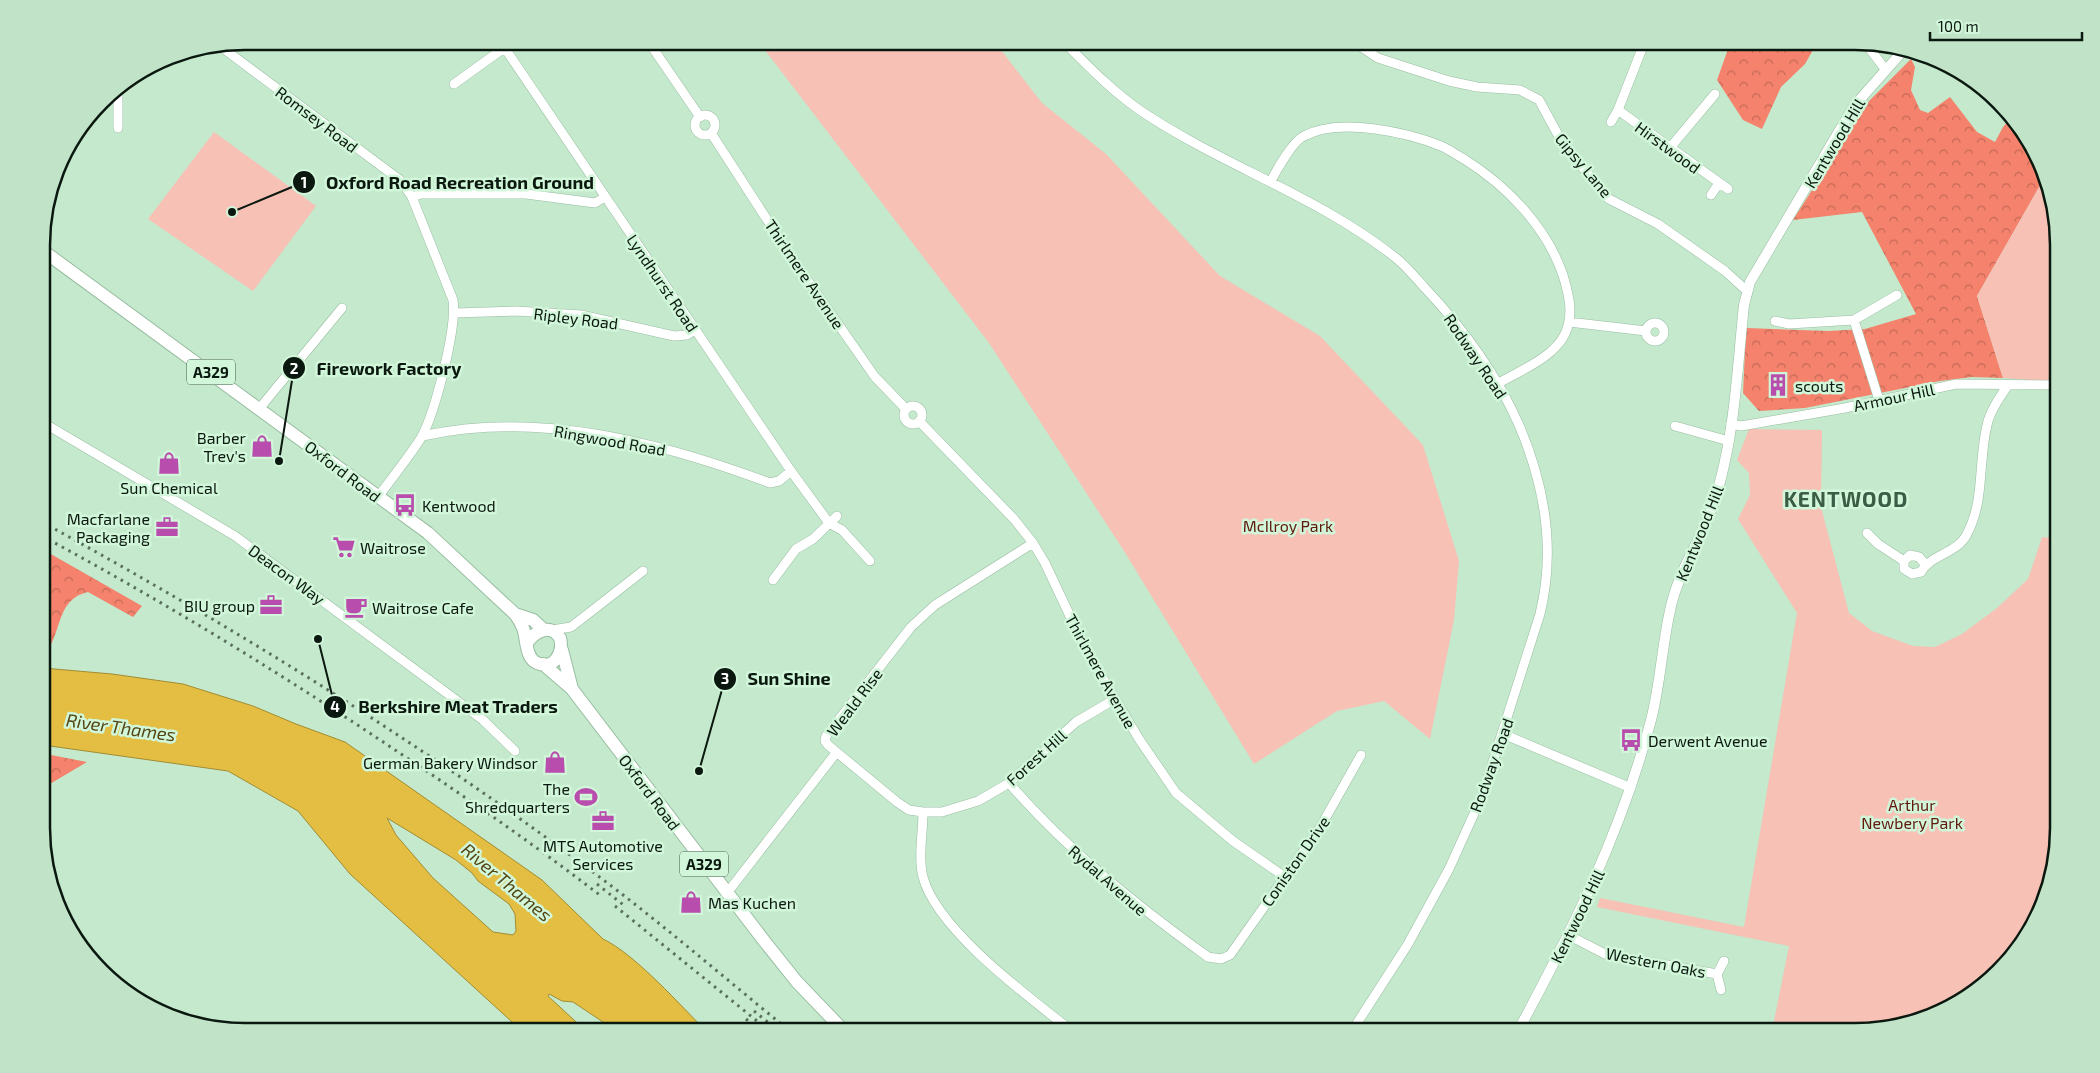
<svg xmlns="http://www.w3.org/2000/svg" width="2100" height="1073" font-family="'Exo 2',sans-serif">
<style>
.forest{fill:url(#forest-crowns)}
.green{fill:#f7c1b6}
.water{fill:#e3be42;stroke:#a28c33;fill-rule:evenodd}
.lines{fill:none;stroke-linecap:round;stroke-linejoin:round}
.minor-casing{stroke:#99bda2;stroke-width:10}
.tertiary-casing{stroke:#99bda2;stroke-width:11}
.primary-casing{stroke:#99bda2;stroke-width:14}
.minor{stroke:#fff;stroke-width:9}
.tertiary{stroke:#fff;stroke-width:10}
.primary{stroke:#fff;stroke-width:12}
.rail{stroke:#59705e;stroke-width:3;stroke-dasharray:2.5 5;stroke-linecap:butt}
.labels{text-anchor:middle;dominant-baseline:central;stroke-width:5;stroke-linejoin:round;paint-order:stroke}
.shield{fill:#d1f6d9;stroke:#465b4c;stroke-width:1}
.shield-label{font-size:15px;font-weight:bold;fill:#0b180f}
.street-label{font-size:16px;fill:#0b180f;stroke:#d1f6d9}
.poi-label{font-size:16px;fill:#0b180f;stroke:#d1f6d9;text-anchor:start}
.park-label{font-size:16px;fill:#5f190d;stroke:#d1f6d9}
.water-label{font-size:18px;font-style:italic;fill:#534513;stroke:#d1f6d9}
.district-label{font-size:21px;font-weight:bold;letter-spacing:1px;fill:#3c5d45;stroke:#d1f6d9}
.rim{fill:none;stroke:#0b180f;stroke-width:2.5}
.leader{fill:none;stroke:#0b180f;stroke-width:2}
.callout-dot{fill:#0b180f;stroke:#d1f6d9;stroke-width:2}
.mark-label{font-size:15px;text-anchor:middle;font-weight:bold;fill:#fff}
.callout-label{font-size:18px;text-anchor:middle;font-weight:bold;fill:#0b180f;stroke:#d1f6d9;stroke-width:5;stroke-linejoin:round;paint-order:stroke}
</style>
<defs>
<pattern id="forest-crowns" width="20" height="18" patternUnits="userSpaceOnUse" patternTransform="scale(1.25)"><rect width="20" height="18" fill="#f4826c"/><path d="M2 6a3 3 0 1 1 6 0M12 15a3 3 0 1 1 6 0" fill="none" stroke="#c46957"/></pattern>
</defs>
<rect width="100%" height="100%" fill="#c4e9cc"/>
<path class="forest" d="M1731,41H1818L1805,64L1781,87L1762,129L1743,120L1717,80Z
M1911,59L1915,67L1911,90L1920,110L1928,113L1950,97L1977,132L1995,142L2003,127L2012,117L2017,121L2043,167L2046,175L1977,296L2003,378L1972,377L1940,381L1805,408L1759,411L1743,393L1746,328L1828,331L1865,329L1916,314L1862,212L1793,220L1869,101Z
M42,549L142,606L133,617L88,592C55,599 63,634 43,657Z
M46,754L87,762L43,788V755Z"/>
<path class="green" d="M758,41H994L1042,103L1106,154L1220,276L1320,336L1423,445L1459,561L1454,620L1430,739L1384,701L1337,711L1254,764L1124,551L989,343Z
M214,132L316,206L253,291L148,219Z
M2046,175L2057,218V382L2003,378L1977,296Z
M1749,429L1822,430L1821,507L1849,613L1872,631L1913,646L1935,647L1962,634L1997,608L2028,579L2042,537L2058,539L2059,829L2038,918L2008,962L1969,997L1921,1021L1868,1031H1772L1789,946L1597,907L1600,898L1744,927L1797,613L1738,519L1750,495L1749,473L1737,460Z"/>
<path class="water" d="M43,668L112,674L183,684L253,706L296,724L345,742L542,880L603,939C635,954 681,1006 707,1032H618L573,1002L562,1001L549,994L548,996L587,1032H523L350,874L298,811L228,771L43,745ZM387,818L456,860L472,873L478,881L509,904L515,914L516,931L513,935L493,932L433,878L396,835Z"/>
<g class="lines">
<defs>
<path id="minor" d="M500,41L791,471L829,523L842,530L870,561
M648,41L700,117
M1063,41C1088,66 1112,91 1141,111C1223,166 1318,196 1396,258C1406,266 1415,277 1424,287C1463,328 1496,373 1519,425C1545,486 1556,549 1540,614L1482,796L1449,869L1408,944L1352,1031
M1866,44L1885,69
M220,46L400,180L412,197L453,300C457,328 435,413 421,438C408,458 392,478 378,497
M1360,46L1378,58L1449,81L1477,87L1520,90L1539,100L1563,144L1609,199L1658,224L1725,271L1747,291
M454,84L504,48
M1618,110L1728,189
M695 125a10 10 0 1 1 20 0a10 10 0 1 1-20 0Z
M1611,122L1618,110L1645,41
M118,128V87
M711,133L790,255L875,377L906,409
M1669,149L1715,94
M1271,181C1277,169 1293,141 1304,136C1325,125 1353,126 1375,129C1398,132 1419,137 1441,146C1449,149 1456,155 1464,159C1507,186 1546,226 1563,275C1569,295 1574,314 1565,334C1553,358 1521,370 1499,383
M1711,195L1719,183
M412,197L421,194H526L595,203L605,197
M455,313L516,311L581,315L674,336L687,335L695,330
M1854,320L1879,400
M1775,321L1789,324L1854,320L1897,295
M1569,322L1646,331
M1646 332a9 9 0 1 1 18 0a9 9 0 1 1-18 0Z
M904 415a9 9 0 1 1 18 0a9 9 0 1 1-18 0Z
M259,409L342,308
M919,421L1014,519L1033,543L1045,563L1085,648L1139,739L1176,793L1233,841L1285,877
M42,422L235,536L483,720L515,751
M1731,424L1741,426L1845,408L1956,384L2058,385
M1675,426L1729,441
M422,436C538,410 660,442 770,483L779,481L791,471
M1867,533L1878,544L1904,561
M1033,543L935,605L911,627L826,736L825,741L828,745L897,802L909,810L923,812H942L978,801L1009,783L1076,722L1115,699
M1925,564L1919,557L1910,555L1904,561V569L1912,574L1921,572C1931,554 1957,554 1967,534C1985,500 1978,462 1987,425C1990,411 2000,397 2008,385
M773,580L796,549L813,539L837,516
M552,630L571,627L643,571
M1503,734L1631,788
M1009,783C1067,850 1136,905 1208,957L1221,959L1230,955L1321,826L1361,755
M923,812C923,833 918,857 923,877C937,930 1029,997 1073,1032
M727,893L836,753
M1568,935L1605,954L1717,974
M1721,990L1717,974L1724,961"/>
<path id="tertiary" d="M1518,1031C1573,929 1621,833 1651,720C1661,682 1662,641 1672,602C1681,566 1704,535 1715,499C1735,436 1737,370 1744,305L1750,282L1854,106L1902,52"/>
<path id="primary" d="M42,250L428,533L515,614C518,618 521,623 523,628C527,638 525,658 537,663C554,671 564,652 560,638C551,623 535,631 527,643
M515,614L533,620L544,630
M562,650L572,689
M543,664L572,689L765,942L797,982L845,1032"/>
</defs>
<use href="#minor" class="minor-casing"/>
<use href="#tertiary" class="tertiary-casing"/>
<use href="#primary" class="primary-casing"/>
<use href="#minor" class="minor"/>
<use href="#tertiary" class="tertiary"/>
<use href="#primary" class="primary"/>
<path class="rail" d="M42,522C241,631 434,751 614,888C674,934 732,984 791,1032
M42,536C170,605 293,681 413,762C477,805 540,849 601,896
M597,884L626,907
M615,906L757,1021
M754,1011L780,1032
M746,1019L762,1032"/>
</g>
<defs>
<symbol id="building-bare" viewBox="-9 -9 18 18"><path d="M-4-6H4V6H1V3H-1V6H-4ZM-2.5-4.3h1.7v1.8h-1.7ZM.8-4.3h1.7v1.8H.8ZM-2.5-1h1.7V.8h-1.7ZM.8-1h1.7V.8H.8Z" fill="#b94dad" stroke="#d1f6d9" stroke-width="2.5" paint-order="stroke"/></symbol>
<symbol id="shop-bare" viewBox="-9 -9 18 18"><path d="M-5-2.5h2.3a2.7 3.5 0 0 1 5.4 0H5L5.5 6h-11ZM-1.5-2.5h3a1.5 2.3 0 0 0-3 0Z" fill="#b94dad" stroke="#d1f6d9" stroke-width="2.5" paint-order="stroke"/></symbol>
<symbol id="bus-bare" viewBox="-9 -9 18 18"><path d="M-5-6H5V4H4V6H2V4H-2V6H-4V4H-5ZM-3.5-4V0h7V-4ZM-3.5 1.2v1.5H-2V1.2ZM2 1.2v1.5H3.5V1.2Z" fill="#b94dad" stroke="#d1f6d9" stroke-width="2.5" paint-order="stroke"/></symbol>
<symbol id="office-bare" viewBox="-9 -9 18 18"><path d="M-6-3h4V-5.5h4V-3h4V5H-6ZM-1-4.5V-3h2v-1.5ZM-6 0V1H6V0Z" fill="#b94dad" stroke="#d1f6d9" stroke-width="2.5" paint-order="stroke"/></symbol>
<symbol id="supermarket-bare" viewBox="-9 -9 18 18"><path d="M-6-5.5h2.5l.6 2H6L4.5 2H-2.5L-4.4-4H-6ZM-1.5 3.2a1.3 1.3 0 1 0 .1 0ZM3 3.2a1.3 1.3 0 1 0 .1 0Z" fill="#b94dad" stroke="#d1f6d9" stroke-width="2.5" paint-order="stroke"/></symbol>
<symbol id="cafe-bare" viewBox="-9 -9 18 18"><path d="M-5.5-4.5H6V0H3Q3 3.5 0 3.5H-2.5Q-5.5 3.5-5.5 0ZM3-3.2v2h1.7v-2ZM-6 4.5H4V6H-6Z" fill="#b94dad" stroke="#d1f6d9" stroke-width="2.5" paint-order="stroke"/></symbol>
<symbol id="stadium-bare" viewBox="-9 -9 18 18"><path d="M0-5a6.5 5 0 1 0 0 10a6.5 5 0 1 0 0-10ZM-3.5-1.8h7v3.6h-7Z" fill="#b94dad" stroke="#d1f6d9" stroke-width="2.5" paint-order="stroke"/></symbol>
</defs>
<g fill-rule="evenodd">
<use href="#building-bare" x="1762" y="369" width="32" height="32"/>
<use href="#shop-bare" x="246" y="430" width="32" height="32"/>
<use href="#shop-bare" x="153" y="447" width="32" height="32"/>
<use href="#bus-bare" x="389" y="489" width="32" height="32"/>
<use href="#office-bare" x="151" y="511" width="32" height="32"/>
<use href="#supermarket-bare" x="328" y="531" width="32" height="32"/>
<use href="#office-bare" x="255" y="589" width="32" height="32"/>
<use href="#cafe-bare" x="340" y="591" width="32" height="32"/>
<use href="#bus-bare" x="1615" y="724" width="32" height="32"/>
<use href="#shop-bare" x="539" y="746" width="32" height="32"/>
<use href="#stadium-bare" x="570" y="781" width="32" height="32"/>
<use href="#office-bare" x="587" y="805" width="32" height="32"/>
<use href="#shop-bare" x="675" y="886" width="32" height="32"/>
</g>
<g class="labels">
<g class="shield">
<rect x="187" y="359.5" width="48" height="25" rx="4"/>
<rect x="680" y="851.5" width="48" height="25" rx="4"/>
</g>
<g class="shield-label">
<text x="211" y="372">A329</text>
<text x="704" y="864">A329</text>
</g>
<g class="street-label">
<text transform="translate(317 119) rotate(37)">Romsey Road</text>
<text transform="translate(1834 143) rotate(-59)">Kentwood Hill</text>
<text transform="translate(1668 147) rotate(36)">Hirstwood</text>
<text transform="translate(1584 165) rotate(50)">Gipsy Lane</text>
<text transform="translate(805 274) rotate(56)">Thirlmere Avenue</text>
<text transform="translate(663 283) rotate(56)">Lyndhurst Road</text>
<text transform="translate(576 318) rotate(7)">Ripley Road</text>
<text transform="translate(1476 356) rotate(56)">Rodway Road</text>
<text transform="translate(1894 397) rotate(-12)">Armour Hill</text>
<text transform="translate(610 440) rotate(10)">Ringwood Road</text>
<text transform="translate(343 471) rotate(37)">Oxford Road</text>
<text transform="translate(1699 533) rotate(-68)">Kentwood Hill</text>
<text transform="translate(287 574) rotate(36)">Deacon Way</text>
<text transform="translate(1101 671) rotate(61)">Thirlmere Avenue</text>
<text transform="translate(854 702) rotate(-53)">Weald Rise</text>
<text transform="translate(1036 757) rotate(-42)">Forest Hill</text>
<text transform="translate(1491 765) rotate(-70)">Rodway Road</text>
<text transform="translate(650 792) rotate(53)">Oxford Road</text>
<text transform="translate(1295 861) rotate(-55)">Coniston Drive</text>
<text transform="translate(1108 880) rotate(41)">Rydal Avenue</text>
<text transform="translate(1577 916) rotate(-64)">Kentwood Hill</text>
<text transform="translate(1656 962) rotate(11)">Western Oaks</text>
</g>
<g class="poi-label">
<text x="1795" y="385">scouts</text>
<text x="246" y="437" text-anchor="end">Barber<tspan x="246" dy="18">Trev's</tspan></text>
<text x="169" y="487" text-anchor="middle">Sun Chemical</text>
<text x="422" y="505">Kentwood</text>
<text x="150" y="518" text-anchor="end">Macfarlane<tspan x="150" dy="18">Packaging</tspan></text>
<text x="360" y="547">Waitrose</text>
<text x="255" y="605" text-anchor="end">BIU group</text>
<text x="372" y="607">Waitrose Cafe</text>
<text x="1648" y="740">Derwent Avenue</text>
<text x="538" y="762" text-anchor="end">German Bakery Windsor</text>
<text x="570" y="788" text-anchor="end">The<tspan x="570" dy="18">Shredquarters</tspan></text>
<text x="603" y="845" text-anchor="middle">MTS Automotive<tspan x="603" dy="18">Services</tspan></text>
<text x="708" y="902">Mas Kuchen</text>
</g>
<g class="park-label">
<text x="1288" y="525">McIlroy Park</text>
<text x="1912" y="804">Arthur<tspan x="1912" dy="18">Newbery Park</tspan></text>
</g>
<g class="water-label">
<text transform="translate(121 727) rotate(8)">River Thames</text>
<text transform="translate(507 882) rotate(40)">River Thames</text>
</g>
<g class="district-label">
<text x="1846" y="498">KENTWOOD</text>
</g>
</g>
<path d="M0 0H2100V1073H0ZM245 50H1855A195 195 0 0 1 2050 245V828A195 195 0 0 1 1855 1023H245A195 195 0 0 1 50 828V245A195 195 0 0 1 245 50Z" fill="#c1e4c9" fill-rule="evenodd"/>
<path class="rim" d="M245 50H1855A195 195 0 0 1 2050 245V828A195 195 0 0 1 1855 1023H245A195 195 0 0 1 50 828V245A195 195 0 0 1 245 50Z"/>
<path class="leader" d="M232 212L304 182M279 461L294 368M699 771L725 679M318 639L335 707"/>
<g class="callout-dot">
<circle cx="232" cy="212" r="5"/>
<circle cx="279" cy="461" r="5"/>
<circle cx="699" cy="771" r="5"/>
<circle cx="318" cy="639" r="5"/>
<circle cx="304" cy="182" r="12"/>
<circle cx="294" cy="368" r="12"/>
<circle cx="725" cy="679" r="12"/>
<circle cx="335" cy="707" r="12"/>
</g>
<g class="mark-label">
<text x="304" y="188">1</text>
<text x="294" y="374">2</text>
<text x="725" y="684">3</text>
<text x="335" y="712">4</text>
</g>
<g class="callout-label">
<text x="460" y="189">Oxford Road Recreation Ground</text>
<text x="389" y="375">Firework Factory</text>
<text x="789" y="685">Sun Shine</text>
<text x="458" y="713">Berkshire Meat Traders</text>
</g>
<path d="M1930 32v8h152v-8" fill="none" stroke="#0b180f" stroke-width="2.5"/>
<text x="1938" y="32" font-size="15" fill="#0b180f" stroke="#d1f6d9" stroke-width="4" paint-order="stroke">100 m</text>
</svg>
